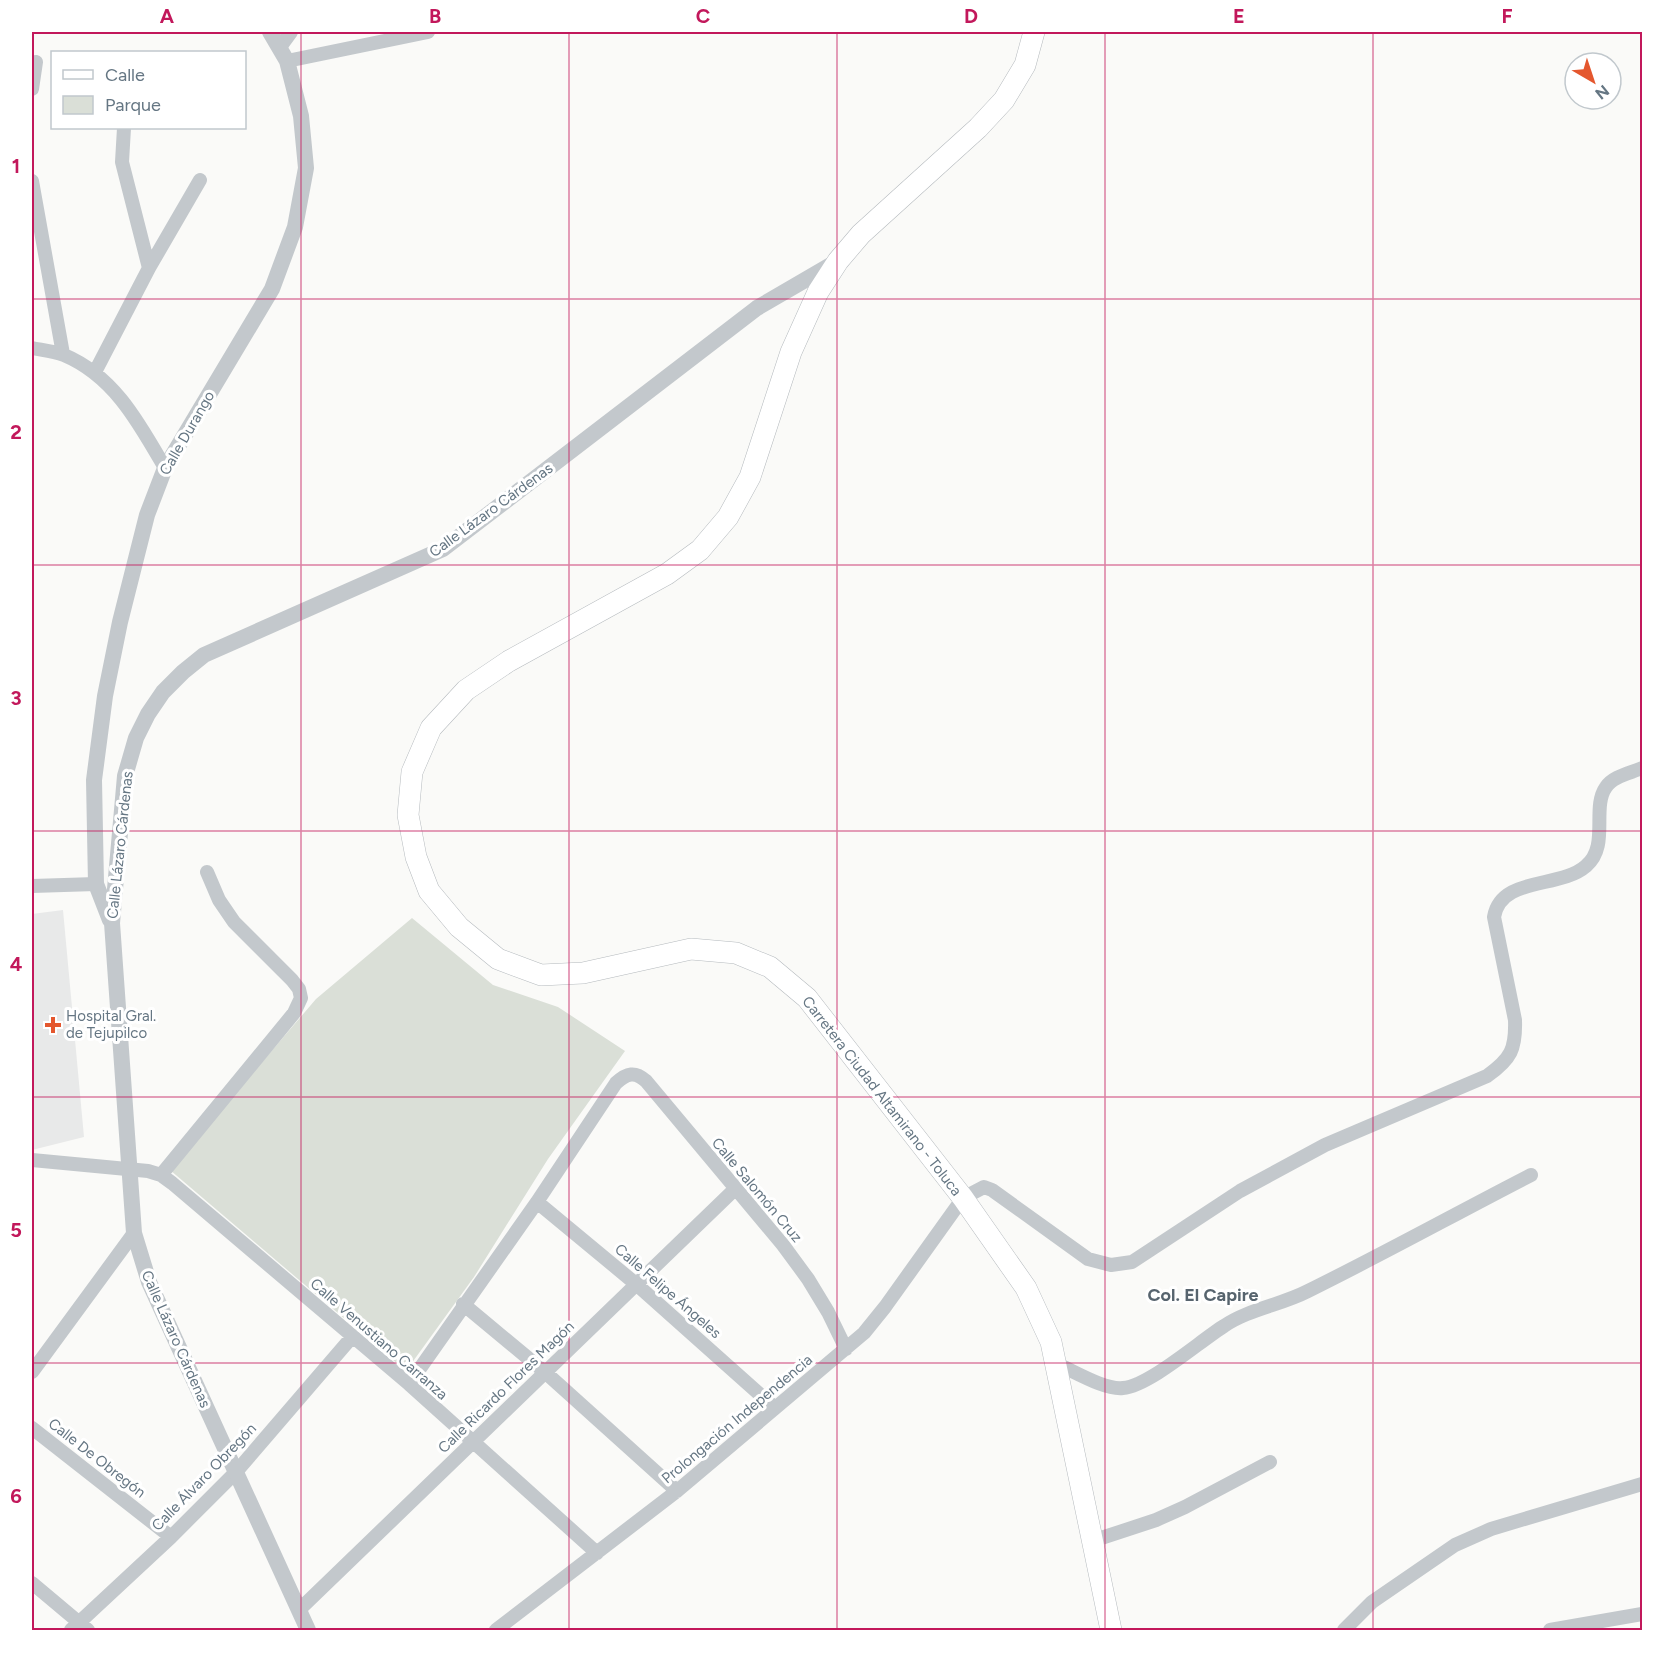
<svg xmlns="http://www.w3.org/2000/svg" width="1674" height="1662" font-family="Figtree,sans-serif">
<style>
.built{fill:#e8e9e9}
.green{fill:#dadfd7}
.lines{fill:none;stroke-linecap:round;stroke-linejoin:round}
.primary-casing{stroke:#b5babe;stroke-width:22}
.minor{stroke:#c3c8cc;stroke-width:14}
.tertiary{stroke:#c3c8cc;stroke-width:16}
.primary{stroke:#fff;stroke-width:21}
.grid{fill:none;stroke:#c2185b;stroke-width:1.5;stroke-opacity:0.55}
.poi-dot{fill:#e4572e;stroke:#fff;stroke-width:2}
.labels{text-anchor:middle;dominant-baseline:central;stroke-width:6;stroke-linejoin:round;paint-order:stroke}
.street-label{font-size:15px;fill:#657683;stroke:#fff}
.poi-label{font-size:15px;fill:#657683;stroke:#fff;text-anchor:start}
.quarter-label{font-size:18px;font-weight:bold;fill:#57646e;stroke:#fff}
.neatline{fill:none;stroke:#c2185b;stroke-width:2}
.grid-label{font-size:20px;text-anchor:middle;font-weight:bold;fill:#c2185b}
</style>
<rect width="100%" height="100%" fill="#fafaf8"/>
<path class="built" d="M63,910L84,1137L32,1150V914Z"/>
<path class="green" d="M412,918L493,985L558,1007L625,1051L548,1159L474,1277L406,1371L170,1170L316,999Z"/>
<g class="lines">
<defs>
<path id="primary" d="M1034,32L1025,65L1004,100L978,128L861,234L838,261L818,292L791,352L750,477L728,517L700,550L667,574L509,661L466,690L431,728L412,772L408,815L416,857L429,891L459,927L498,959L541,975L583,973L691,949L736,953L770,967L807,998L963,1198L1026,1288L1051,1342L1111,1630"/>
</defs>
<use href="#primary" class="primary-casing"/>
<path class="minor" d="M280,47L291,32
M287,61L428,32
M32,89L36,62
M124,128L122,162L149,268
M32,181L63,354
M32,348C42,350 54,351 64,355C114,376 139,423 165,468
M95,372L149,268L200,180
M32,886L96,884
M32,1160L148,1171L161,1175L172,1183L409,1384L597,1553
M161,1175L294,1013L301,998L299,989L292,980L234,922L219,900L207,872
M537,1202L636,1284L775,1408
M463,1304L546,1373L677,1491
M1055,1363C1074,1371 1104,1390 1123,1388C1149,1386 1200,1341 1224,1326C1249,1309 1281,1305 1308,1291C1383,1254 1457,1213 1531,1175
M32,1372L134,1233
M409,1384L537,1202L616,1083C627,1073 635,1071 646,1081L783,1245L808,1279L828,1312L846,1349
M32,1428L171,1537
M1092,1541L1156,1520L1185,1507L1270,1462
M32,1583L88,1630
M300,1609L735,1189
M71,1630L171,1537L236,1472L352,1337
M496,1630L677,1491L864,1333L885,1307L963,1198L984,1187L992,1190L1088,1259L1111,1265L1132,1262L1240,1191L1325,1145L1487,1076C1511,1059 1516,1049 1515,1020L1494,917C1501,876 1560,889 1586,866C1610,846 1591,808 1606,787C1613,776 1631,773 1642,768
M1344,1630L1372,1602L1455,1545L1491,1529L1642,1484
M1550,1630L1642,1614"/>
<path class="tertiary" d="M110,920L96,884L94,780L105,696L120,622L147,515L165,468L272,289L295,227L306,168L301,116L287,61L270,32
M308,1630L149,1282L134,1233L112,923L125,776L136,738L148,714L163,692L183,672L204,655L443,549L757,308L836,262"/>
<use href="#primary" class="primary"/>
</g>
<path class="grid" d="M301,32V1630M569,32V1630M837,32V1630M1105,32V1630M1373,32V1630M32,299H1642M32,565H1642M32,831H1642M32,1097H1642M32,1363H1642"/>
<path class="poi-dot" d="M50 1016h6v6h6v6h-6v6h-6v-6h-6v-6h6z"/>
<g class="labels">
<g class="street-label">
<text transform="translate(187 433) rotate(-60)">Calle Durango</text>
<text transform="translate(491 510) rotate(-36)">Calle Lázaro Cárdenas</text>
<text transform="translate(120 845) rotate(-84)">Calle Lázaro Cárdenas</text>
<text transform="translate(882 1096) rotate(52)">Carretera Ciudad Altamirano - Toluca</text>
<text transform="translate(757 1190) rotate(50)">Calle Salomón Cruz</text>
<text transform="translate(668 1291) rotate(41)">Calle Felipe Ángeles</text>
<text transform="translate(176 1339) rotate(66)">Calle Lázaro Cárdenas</text>
<text transform="translate(379 1339) rotate(41)">Calle Venustiano Carranza</text>
<text transform="translate(506 1387) rotate(-44)">Calle Ricardo Flores Magón</text>
<text transform="translate(737 1419) rotate(-40)">Prolongación Independencia</text>
<text transform="translate(97 1458) rotate(38)">Calle De Obregón</text>
<text transform="translate(204 1477) rotate(-46)">Calle Álvaro Obregón</text>
</g>
<g class="poi-label">
<text x="66" y="1016">Hospital Gral.<tspan x="66" dy="17">de Tejupilco</tspan></text>
</g>
<g class="quarter-label">
<text x="1203" y="1295">Col. El Capire</text>
</g>
</g>
<rect width="1674" height="1662" fill="none" stroke="#ffffff" stroke-width="66"/>
<rect x="51" y="51" width="195" height="78" fill="#ffffff" stroke="#c1c8cd" stroke-width="1.5"/>
<rect x="63" y="70" width="30" height="9" fill="#ffffff" stroke="#c1c8cd" stroke-width="1.5"/>
<text x="105" y="81" font-size="18" fill="#657683">Calle</text>
<rect x="63" y="96" width="30" height="18" fill="#dadfd7" stroke="#c1c8cd" stroke-width="1.5"/>
<text x="105" y="111" font-size="18" fill="#657683">Parque</text>
<g transform="translate(1593 81) rotate(141)"><circle r="28" fill="#ffffff" stroke="#c1c8cd" stroke-width="1.5"/>
<path d="M0-4.5L10 22L0 15L-10 22Z" fill="#e4572e"/>
<text y="-9" font-size="16" font-weight="bold" text-anchor="middle" fill="#657683">N</text>
</g>
<rect x="33" y="33" width="1608" height="1596" class="neatline"/>
<g class="grid-label">
<text x="167" y="23">A</text>
<text x="435" y="23">B</text>
<text x="703" y="23">C</text>
<text x="971" y="23">D</text>
<text x="1239" y="23">E</text>
<text x="1507" y="23">F</text>
<text x="16" y="173">1</text>
<text x="16" y="439">2</text>
<text x="16" y="705">3</text>
<text x="16" y="971">4</text>
<text x="16" y="1237">5</text>
<text x="16" y="1503">6</text>
</g>
</svg>
